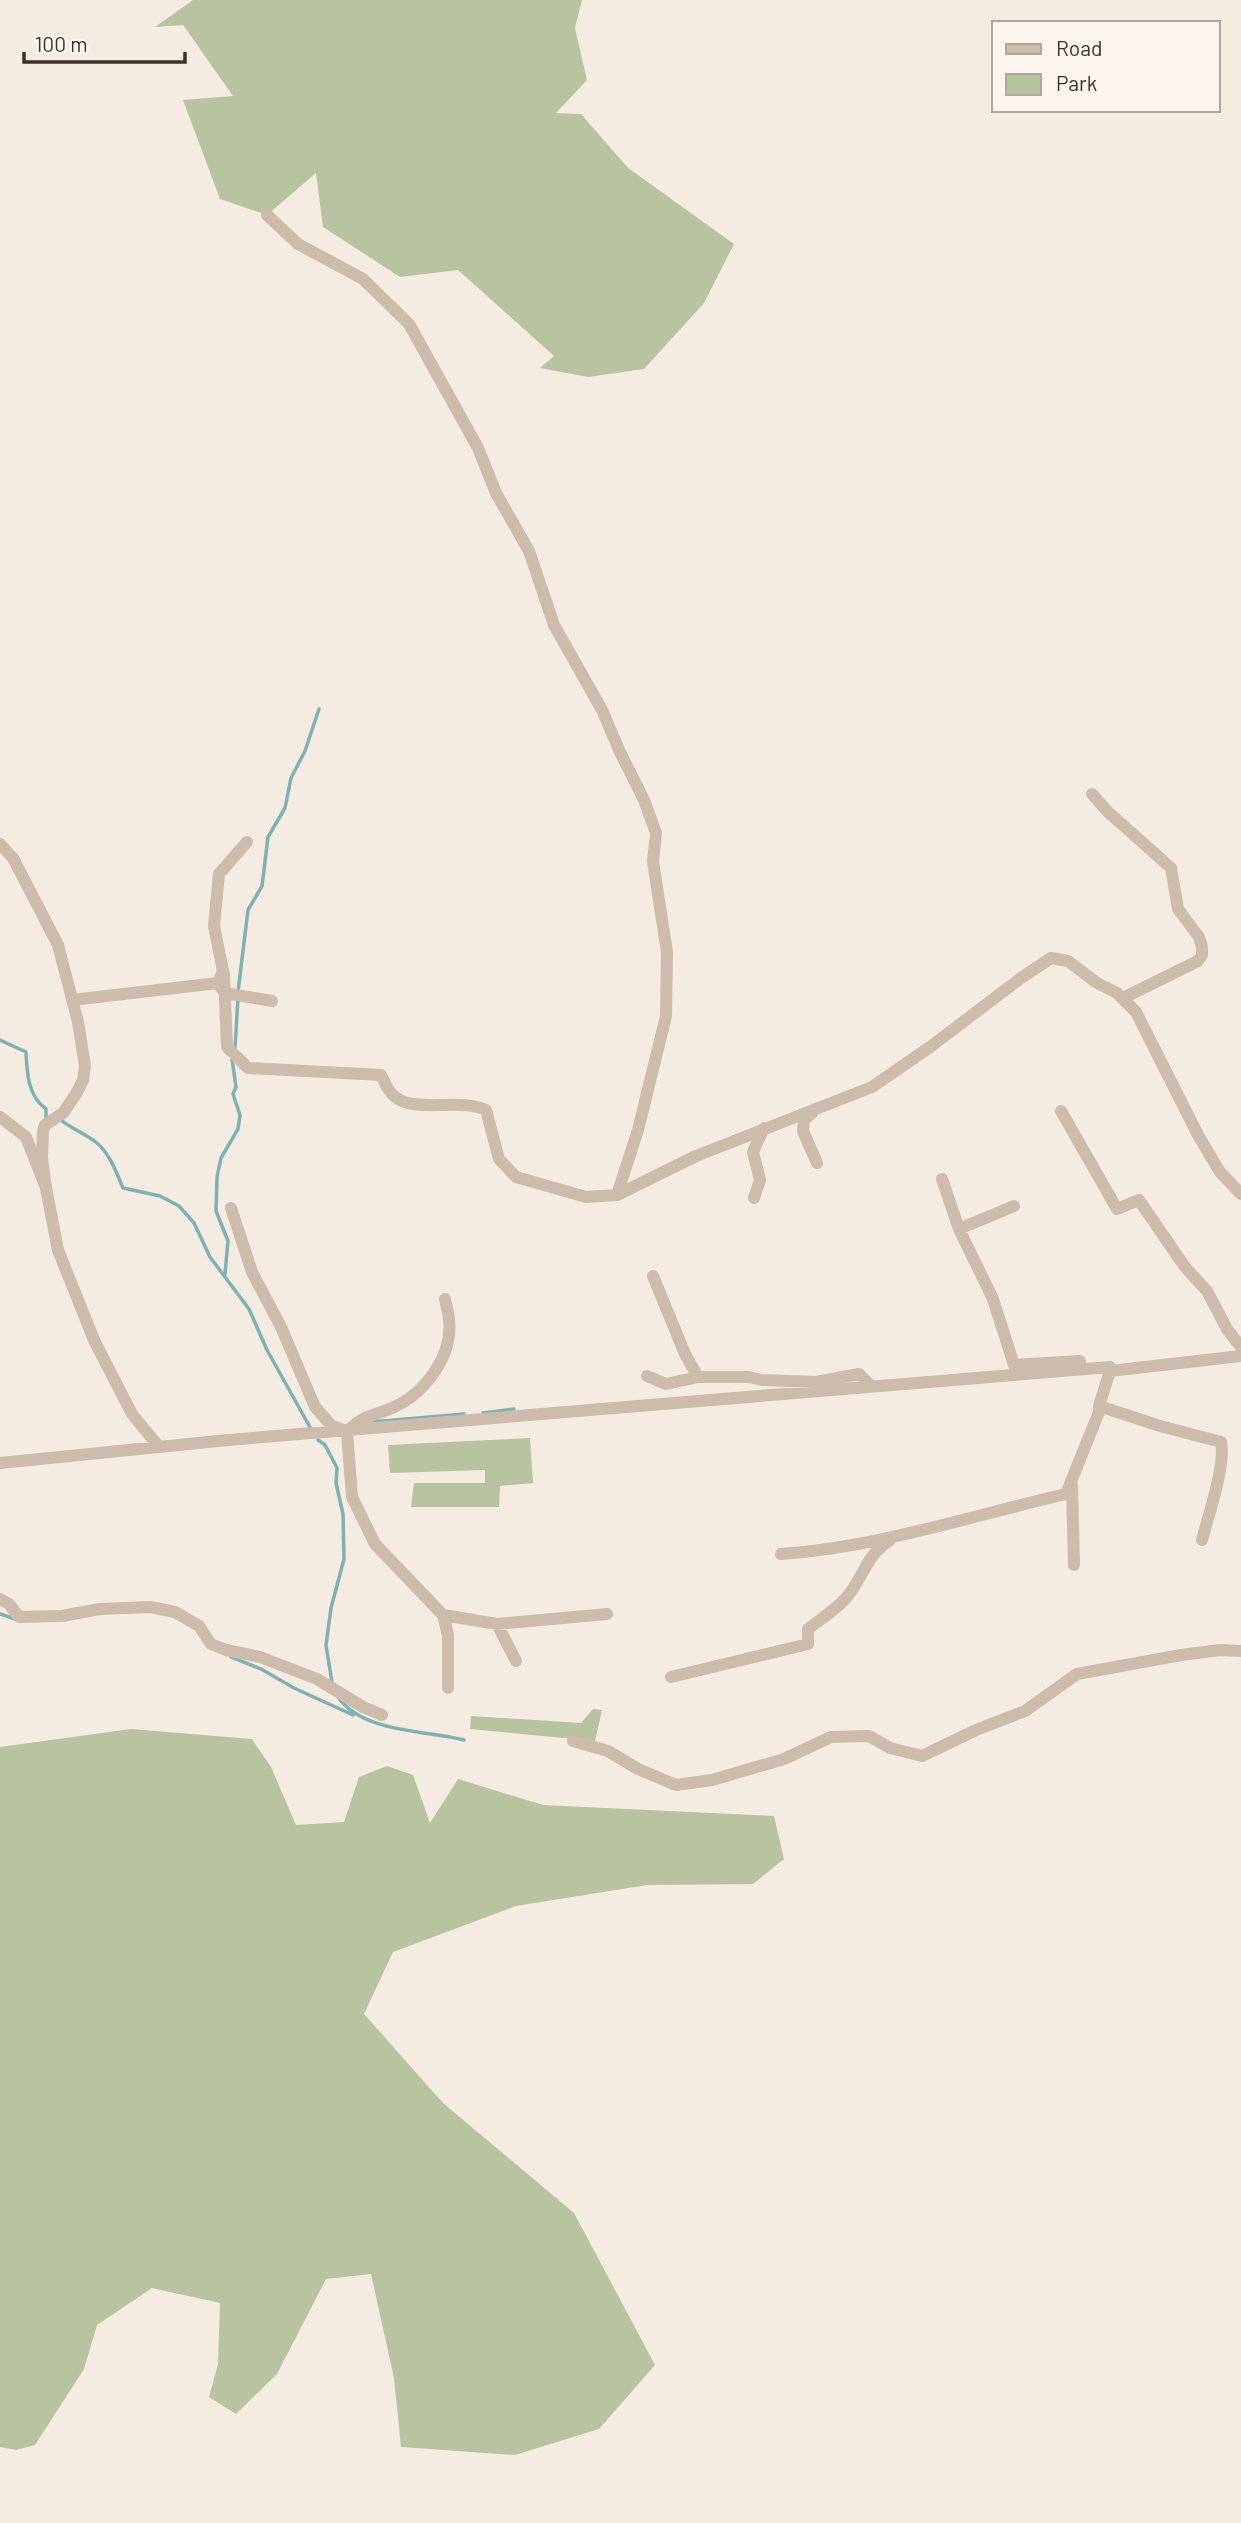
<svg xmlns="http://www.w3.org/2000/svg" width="1241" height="2523" font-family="Barlow,sans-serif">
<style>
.green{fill:#b8c4a0}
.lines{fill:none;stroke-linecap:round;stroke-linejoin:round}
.stream{stroke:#7fb0b2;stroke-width:3.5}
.minor{stroke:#cdbbac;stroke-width:12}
</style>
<rect width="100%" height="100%" fill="#f4ebe1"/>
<path class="green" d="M193,0H582L575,28L587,80L556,113L581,114L628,168L734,244L704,303L644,369L588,377L540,368L554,356L458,270L400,277L323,227L316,173L267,215L220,199L183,100L233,96L183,25L155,27Z
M530,1438L533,1483L500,1486L499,1507H411L414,1483H485V1470L390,1473L388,1445Z
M593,1709L602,1710L595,1741L470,1729L471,1716L581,1723Z
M131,1729L252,1739L271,1767L296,1825L344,1822L359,1777L387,1766L413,1775L430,1823L458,1779L543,1805L774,1816L784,1859L753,1884L647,1885L516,1906L393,1952L364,2014L443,2103L574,2213L655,2365L599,2429L515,2455L401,2447L394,2378L371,2274L326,2279L277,2374L236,2414L209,2397L218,2364L220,2303L152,2288L97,2325L84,2369L35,2445L16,2450L0,2447V1747Z"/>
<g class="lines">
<path class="stream" d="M238,992L248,910L262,886L268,837L285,808L291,778L305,751L319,709
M0,1040L26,1052C27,1074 28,1096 46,1109V1119
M235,1048L238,998
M58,1118C70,1128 86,1134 97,1143C110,1154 117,1174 123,1188L160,1196L179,1206L194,1223L210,1257L249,1309L267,1350L311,1429
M225,1274L228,1241L216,1211L217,1177L221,1158L238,1129L240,1115L233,1094L236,1087L232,1059
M483,1413L514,1409
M371,1422L464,1414
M318,1440L325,1445L337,1468L336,1483L343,1514L344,1559L331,1608L326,1645L332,1683
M0,1614L15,1619
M231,1657L261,1669L294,1688L353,1715
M338,1697C363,1733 425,1730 464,1740"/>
<path class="minor" d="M267,215L298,244L363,279L409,324L478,448L496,493L529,551L554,625L602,710L620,752L644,800L656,833L653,862L667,952L666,1016L638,1130L617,1195
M1092,794L1107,811L1171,868L1178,909L1199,937L1202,947V955L1198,961L1123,998
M0,844L13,858L58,945L78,1022L85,1066L83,1080L76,1094L63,1113L45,1125L43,1131L42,1158L46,1188
M224,974L227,1047L232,1052
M220,986L225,993L272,1001
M72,1000L218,983L223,971L214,926L219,874L247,842
M236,1056L248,1068L381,1075C384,1081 388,1091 393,1095C413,1115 460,1097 486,1110L499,1159L516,1177L586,1197L617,1195L696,1156L872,1087L930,1047L1021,978L1051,958L1068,961L1097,983L1117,993L1136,1012L1198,1135L1220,1172L1241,1194
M1061,1111L1117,1209L1139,1200L1185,1267L1207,1291L1227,1329L1241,1347
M812,1113L804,1120L803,1131L817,1163
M0,1117L26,1137L46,1188L58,1250L94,1340L132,1414L159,1447
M942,1179L959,1229L993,1299L1014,1365L1080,1361
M754,1198L760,1180L753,1152L764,1128
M231,1208L252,1272L281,1327L315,1407L332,1426L343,1430
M959,1229L1014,1206
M653,1276L685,1354L698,1377
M445,1299C446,1306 449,1313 449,1320C453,1356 425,1393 394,1407C373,1417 365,1413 347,1432L352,1497L375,1544L443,1615L448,1635V1688
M647,1376L666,1384L698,1377H749L762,1380L816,1382L859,1374L872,1387
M1099,1406L1160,1426L1221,1442C1226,1464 1208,1517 1202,1540
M0,1463L228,1440L1110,1367V1371L1241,1356
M1072,1485L1074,1565
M781,1554C878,1547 971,1516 1066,1494L1099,1412V1406L1110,1371
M0,1599L9,1604L19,1617L62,1616L100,1609L150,1607L175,1612L199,1626L211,1644L226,1650L260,1657L317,1679L363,1707L382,1715
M443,1615L497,1624L607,1614
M497,1624L516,1661
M671,1677L808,1644V1629C822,1618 840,1607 850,1593C864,1574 868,1554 889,1541
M573,1741L608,1751L638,1769L676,1785L712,1780L784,1759L831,1737L869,1736L890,1748L922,1756L976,1730L1025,1711L1077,1674L1181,1655L1220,1650L1241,1651"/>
</g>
<rect x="992" y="21" width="228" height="91" fill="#fbf5ee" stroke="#aea6a0" stroke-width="2"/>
<rect x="1006" y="44" width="35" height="10" fill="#cdbbac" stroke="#aea6a0" stroke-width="2"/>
<text x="1056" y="56" font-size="21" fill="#3b302b">Road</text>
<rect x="1006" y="74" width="35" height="21" fill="#b8c4a0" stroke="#aea6a0" stroke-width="2"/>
<text x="1056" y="91" font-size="21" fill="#3b302b">Park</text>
<path d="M24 52v10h161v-10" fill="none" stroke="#3b302b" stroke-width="3.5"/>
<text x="35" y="52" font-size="21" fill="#3b302b" stroke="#fbf5ee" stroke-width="5" paint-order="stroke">100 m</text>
</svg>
